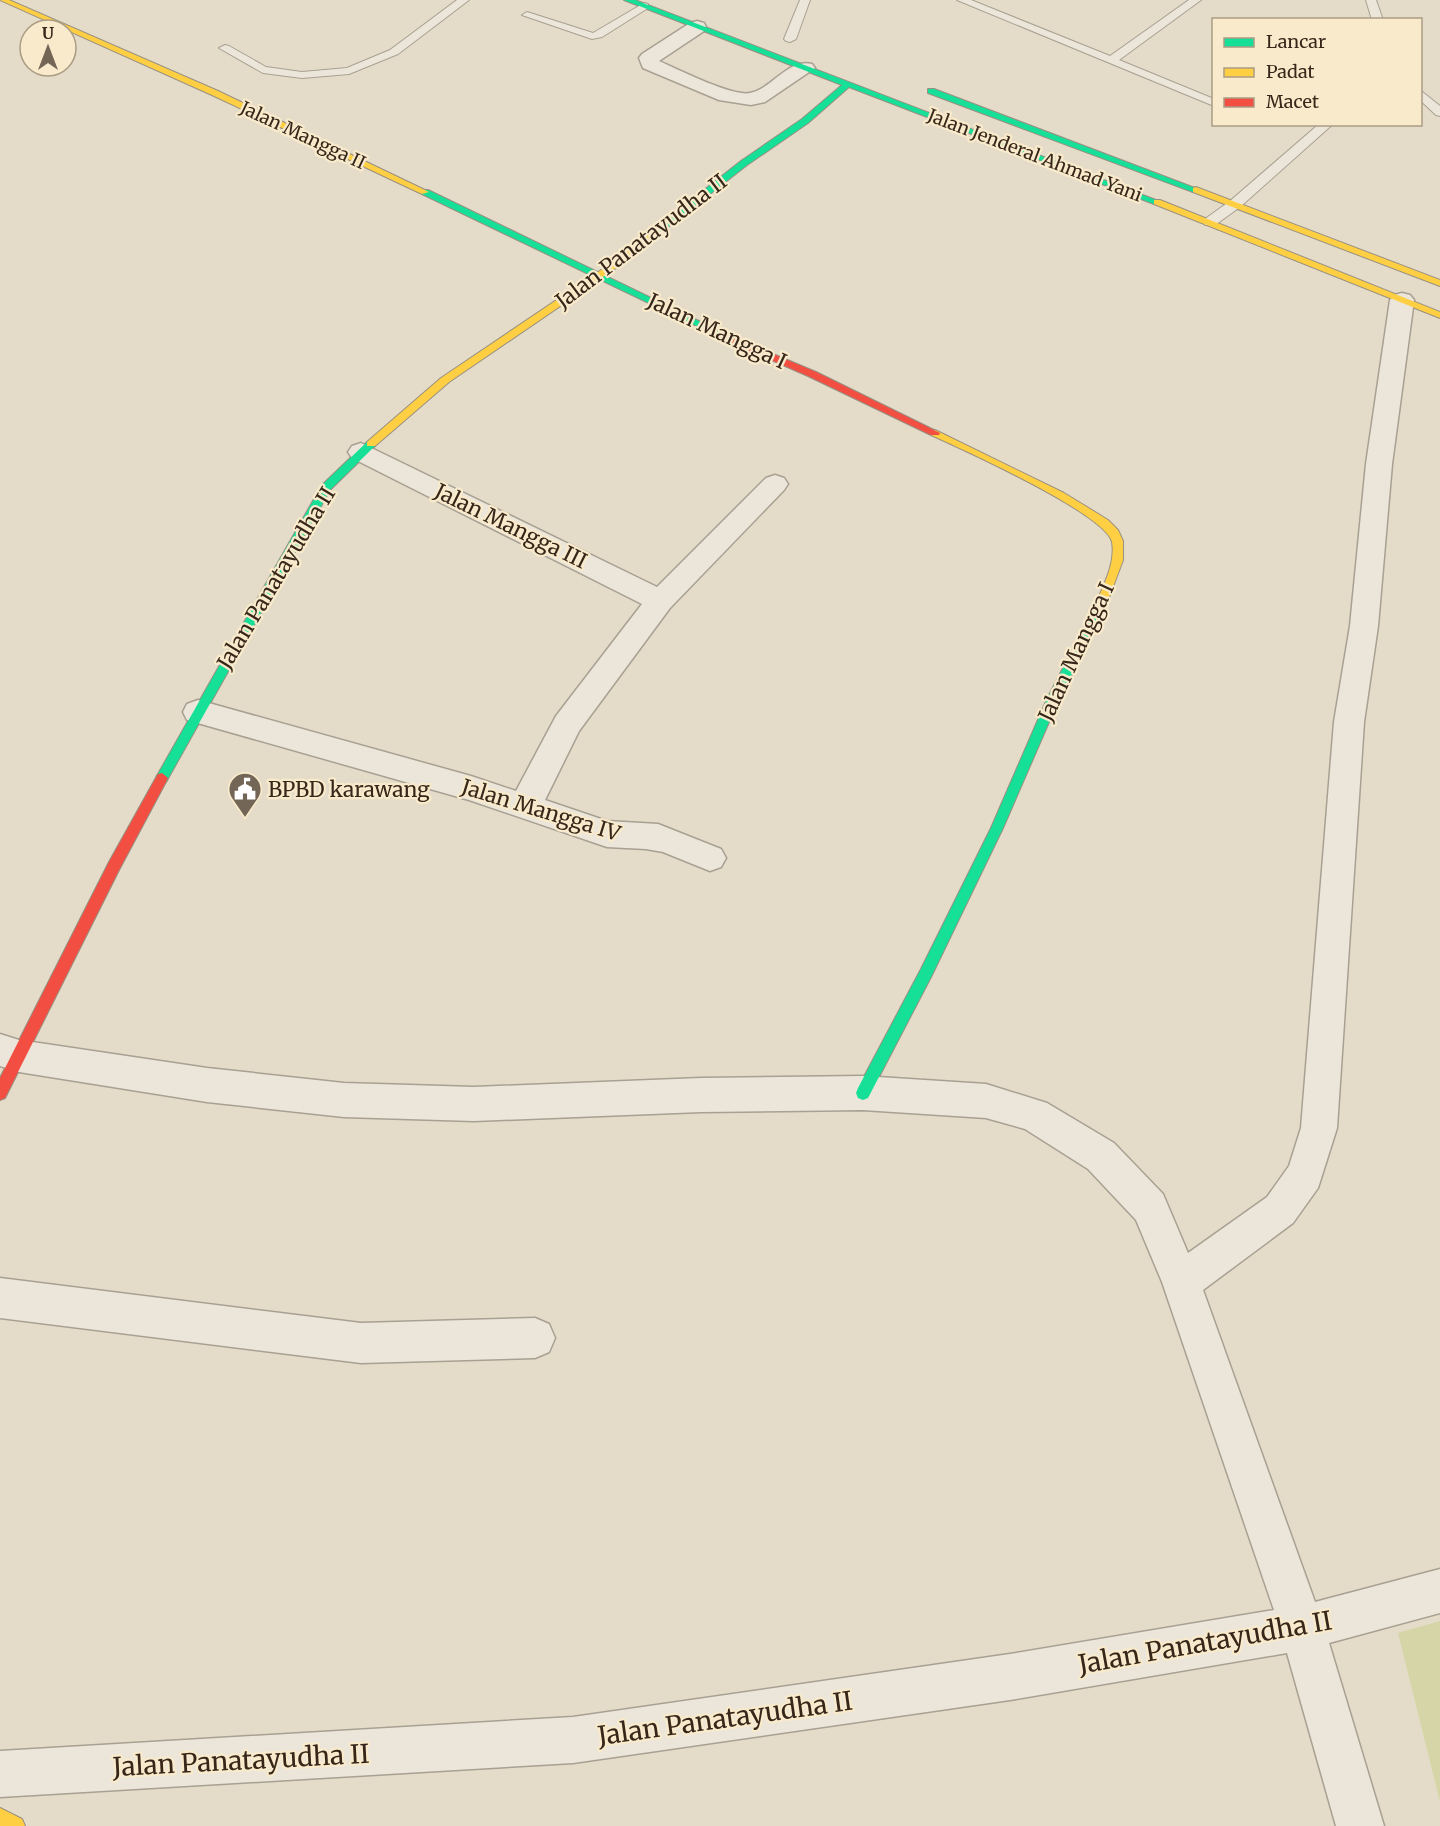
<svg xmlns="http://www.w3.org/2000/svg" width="1440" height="1826" font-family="Merriweather,serif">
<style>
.green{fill:#d5d5a8}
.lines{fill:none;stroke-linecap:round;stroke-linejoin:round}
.lane-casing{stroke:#a8a092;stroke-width:2}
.street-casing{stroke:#a8a092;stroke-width:3}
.fast-casing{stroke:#989082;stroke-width:2}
.slow-casing{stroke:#989082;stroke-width:2}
.jam-casing{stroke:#989082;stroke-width:2}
.lane{fill:#ece6da;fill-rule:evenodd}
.street{fill:#ece6da;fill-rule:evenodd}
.fast{fill:#16e098;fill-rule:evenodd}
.slow{fill:#ffcf43;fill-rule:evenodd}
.jam{fill:#f24e42;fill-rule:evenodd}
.labels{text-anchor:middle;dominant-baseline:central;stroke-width:4.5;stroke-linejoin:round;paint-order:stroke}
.far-street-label{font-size:18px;fill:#37271a;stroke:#f8eacb}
.street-label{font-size:21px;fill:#37271a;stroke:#f8eacb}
.poi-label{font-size:21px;fill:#37271a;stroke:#f8eacb;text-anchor:start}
.near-street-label{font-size:26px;fill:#37271a;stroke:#f8eacb}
</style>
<rect width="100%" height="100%" fill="#e4dcc8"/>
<path class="green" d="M1440,1621V1802L1398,1633Z"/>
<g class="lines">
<defs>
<path id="lane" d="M457,0H469L398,54L349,74L302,78L263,73L219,48L225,45L229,46L266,67L302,72L347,68L390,50Z
M800,0H810L796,39L790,42L786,41L784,39Z
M957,0H971L1110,56L1189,0H1201L1119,60L1214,99V106Z
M1366,0H1376L1383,20H1372Z
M644,3L648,4V8L602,37L592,39L522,15L527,12L593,33Z
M1420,90L1440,106V116L1436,115L1420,100Z
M1319,124H1333L1240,207L1215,225H1205L1204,222L1205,219L1230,201Z"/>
<path id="street" d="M697,21L704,23L706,27L704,31L659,61C677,69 733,97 750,93C772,89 788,58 812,64L815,68L765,102L751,105L719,100L643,68L639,58L642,54L690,23Z
M1402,293L1410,295L1414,300L1392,464L1378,626L1364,722L1337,1128L1318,1188L1293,1223L1203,1290L1315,1602L1440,1569V1613L1329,1643L1384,1826H1336L1287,1653L1010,1700L573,1763L0,1797V1751L573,1717L1010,1654L1274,1610L1162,1282L1136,1220L1088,1169L1025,1129L986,1118L863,1110L701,1112L474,1121L344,1117L207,1102L19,1072L0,1066V1034L19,1040L207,1068L344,1083L474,1087L701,1078L863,1076L986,1084L1047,1103L1114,1143L1163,1194L1188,1253L1267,1197L1289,1166L1301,1128L1334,722L1350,626L1366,464L1390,300L1394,295Z
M361,443L657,587L766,478L775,475L784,478L788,484L784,490L670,608L579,731L545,800L607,821L658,824L721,849L726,858L721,867L710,871L663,852L646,849L607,847L469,800L187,720L183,712L187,704L198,700L471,776L516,791L556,716L642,604L352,458L348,452L352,446Z
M0,1278L361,1323L535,1318L549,1324L555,1338L549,1352L535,1358L361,1363L0,1318Z"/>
<path id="fast" d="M624,0H635L1161,202L1154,204L849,87L808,123L747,165L659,234H653V230L741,161L802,119L842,85Z
M928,89H934L1200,190L1193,192L928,93Z
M422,190H428L740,341L738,343H732L422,194Z
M371,441L375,442V446L330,490L166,782H158L156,778L158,774L322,485L367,442Z
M1100,604L1106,608L1059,699L1003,828L931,977L868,1098L863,1100L858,1098L856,1093L858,1088L921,969L991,828L1047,699L1094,608Z"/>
<path id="slow" d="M0,0H9L218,91L429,192L422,194L212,95Z
M1196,187L1440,280V286L1193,192V188Z
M1154,200H1160L1440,312V318L1154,204Z
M653,230L661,232L616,268L449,382L375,446H367V442L441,378L610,264Z
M935,430L1064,493L1108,520L1118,530L1123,541V560L1104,611H1096L1094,608C1102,588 1116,564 1112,542C1106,514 962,449 931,435L930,433Z
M0,1808L22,1819L25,1826H0Z"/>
<path id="jam" d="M735,338L816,372L940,433L939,435H931L808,376L732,343L730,341Z
M162,773L168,778L119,870L5,1098L0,1100V1078L109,862L158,774Z"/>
</defs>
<use href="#lane" class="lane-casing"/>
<use href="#street" class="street-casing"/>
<use href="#fast" class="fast-casing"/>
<use href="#slow" class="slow-casing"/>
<use href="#jam" class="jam-casing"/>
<use href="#lane" class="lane"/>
<use href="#street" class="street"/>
<use href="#fast" class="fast"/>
<use href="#slow" class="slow"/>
<use href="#jam" class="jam"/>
</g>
<defs>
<symbol id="civic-pin" viewBox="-11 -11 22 30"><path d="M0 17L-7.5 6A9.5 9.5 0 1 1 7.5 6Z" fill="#746657" stroke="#f8eacb"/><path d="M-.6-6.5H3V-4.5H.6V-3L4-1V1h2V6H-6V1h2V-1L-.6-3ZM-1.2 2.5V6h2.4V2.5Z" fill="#fff"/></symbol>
</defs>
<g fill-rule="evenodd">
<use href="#civic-pin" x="226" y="770" width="38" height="52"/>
</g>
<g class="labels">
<g class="far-street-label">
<text transform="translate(303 135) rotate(25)">Jalan Mangga II</text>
<text transform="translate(1035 155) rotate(21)">Jalan Jenderal Ahmad Yani</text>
</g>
<g class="street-label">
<text transform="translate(641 241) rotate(-37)">Jalan Panatayudha II</text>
<text transform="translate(717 331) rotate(25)">Jalan Mangga I</text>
<text transform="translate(511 526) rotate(26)">Jalan Mangga III</text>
<text transform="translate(276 578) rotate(-59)">Jalan Panatayudha II</text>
<text transform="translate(1076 652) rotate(-65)">Jalan Mangga I</text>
<text transform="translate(541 810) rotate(17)">Jalan Mangga IV</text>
</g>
<g class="poi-label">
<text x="268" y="789">BPBD karawang</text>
</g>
<g class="near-street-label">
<text transform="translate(1205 1642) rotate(-10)">Jalan Panatayudha II</text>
<text transform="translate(725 1718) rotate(-8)">Jalan Panatayudha II</text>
<text transform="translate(241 1760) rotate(-3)">Jalan Panatayudha II</text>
</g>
</g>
<rect x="1212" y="18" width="210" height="108" fill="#f8eacb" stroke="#ab9c84" stroke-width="1.5"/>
<rect x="1224" y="38" width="30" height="9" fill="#16e098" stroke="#ab9c84" stroke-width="1.5"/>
<text x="1266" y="48" font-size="18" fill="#37271a">Lancar</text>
<rect x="1224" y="68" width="30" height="9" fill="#ffcf43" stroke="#ab9c84" stroke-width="1.5"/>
<text x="1266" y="78" font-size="18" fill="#37271a">Padat</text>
<rect x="1224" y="98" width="30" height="9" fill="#f24e42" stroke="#ab9c84" stroke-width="1.5"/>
<text x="1266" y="108" font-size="18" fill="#37271a">Macet</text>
<g transform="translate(48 48)"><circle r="28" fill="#f8eacb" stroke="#ab9c84" stroke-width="1.5"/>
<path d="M0-4.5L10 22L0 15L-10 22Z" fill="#746657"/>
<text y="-9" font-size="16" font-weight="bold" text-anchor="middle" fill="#37271a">U</text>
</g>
</svg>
